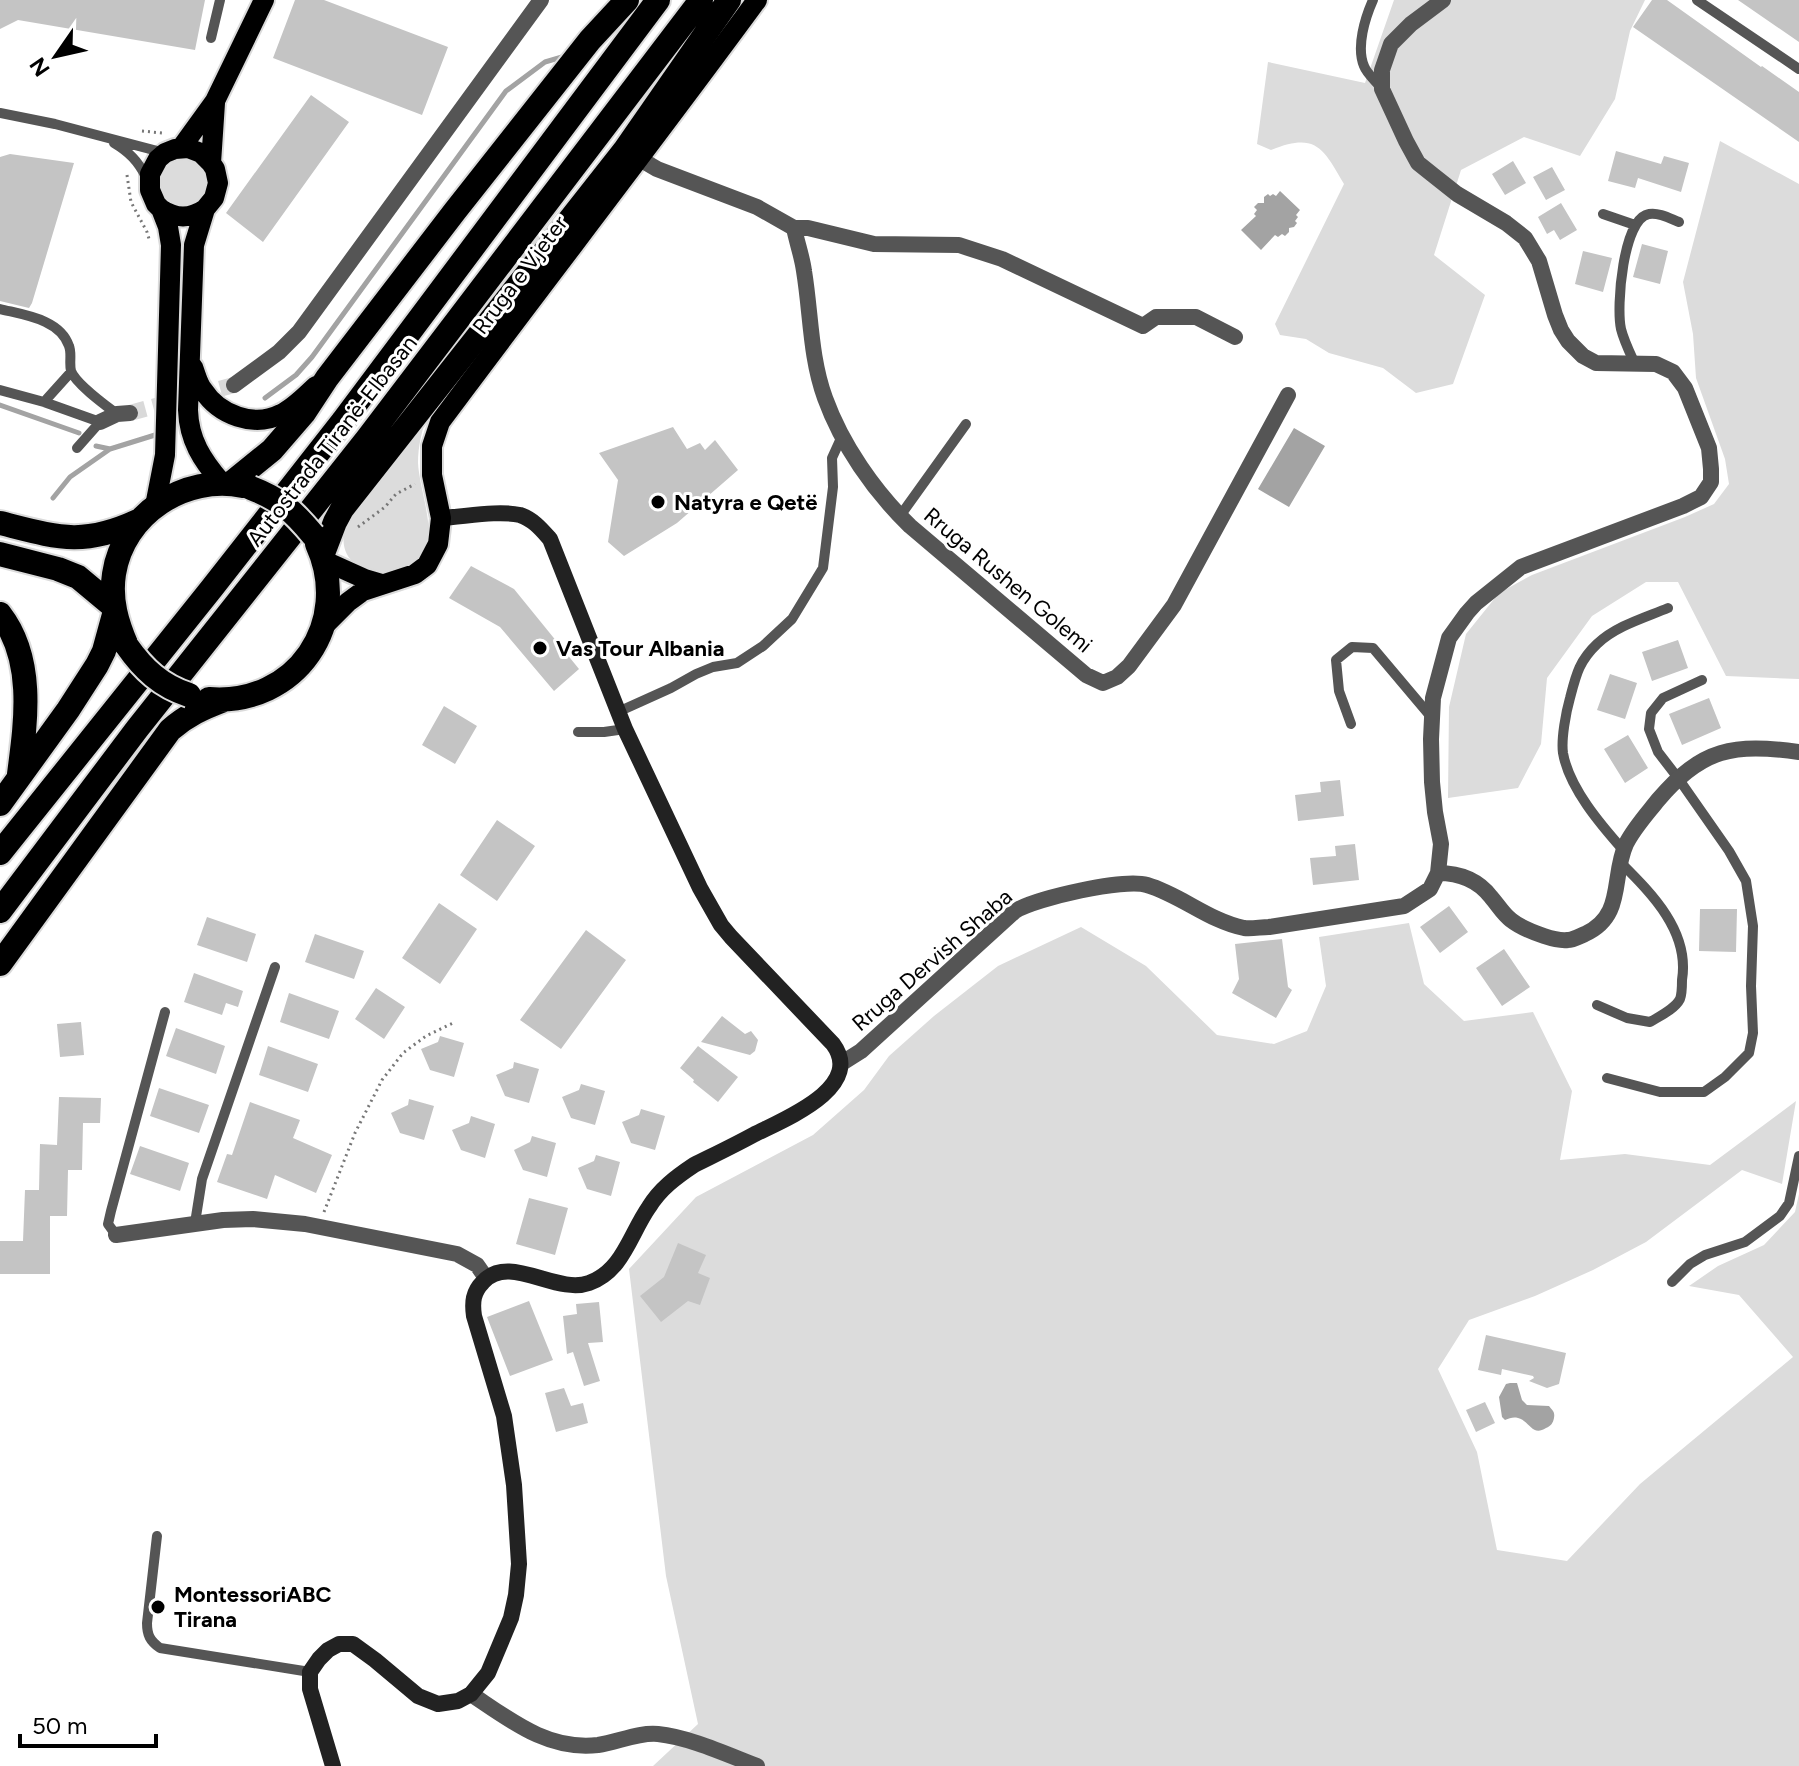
<svg xmlns="http://www.w3.org/2000/svg" width="1799" height="1766" font-family="Figtree,sans-serif">
<style>
.green{fill:#dcdcdc}
.water{fill:#a3a3a3}
.lines{fill:none;stroke-linecap:round;stroke-linejoin:round}
.stream{stroke:#a3a3a3;stroke-width:5}
.building{fill:#c4c4c4}
.street-tunnel{stroke:#d9d9d9;stroke-width:16;stroke-dasharray:16 8;stroke-linecap:butt}
.primary-casing{stroke:#dbdbdb;stroke-width:24}
.highway-casing{stroke:#dbdbdb;stroke-width:28}
.path{stroke:#777;stroke-width:3;stroke-dasharray:2 4;stroke-linecap:butt}
.lane{stroke:#555;stroke-width:10}
.street{stroke:#555;stroke-width:16}
.secondary{stroke:#222;stroke-width:16}
.primary{stroke:#000;stroke-width:20}
.highway{stroke:#000;stroke-width:24}
.highway-bridge-casing{stroke:#dbdbdb;stroke-width:28;stroke-linecap:butt}
.highway-bridge{stroke:#000;stroke-width:24}
.poi-dot{fill:#000;stroke:#fff;stroke-width:3}
.labels{text-anchor:middle;dominant-baseline:central;stroke-width:6;stroke-linejoin:round;paint-order:stroke}
.street-label{font-size:22px;fill:#000;stroke:#fff}
.poi-label{font-size:22px;font-weight:bold;fill:#000;stroke:#fff;text-anchor:start}
</style>
<rect width="100%" height="100%" fill="#fff"/>
<path class="green" d="M1394,0H1645L1630,31L1615,99L1580,156L1524,137L1461,170L1434,255L1485,295L1453,384L1416,393L1383,368L1329,353L1306,339L1280,335L1275,324L1344,184C1323,148 1316,132 1271,150L1257,144L1268,62L1365,83Z
M1720,141L1799,184V679L1726,676L1678,582H1646L1592,616L1547,678L1541,744L1518,788L1448,798L1449,707L1466,634L1499,593L1532,575L1685,517L1714,504L1729,484L1725,459L1696,378L1693,334L1683,282Z
M161 183a24 24 0 1 1 48 0a24 24 0 1 1-48 0Z
M427,415C422,431 418,446 418,463C419,488 438,535 423,555C402,584 324,578 348,519Z
M1409,923L1424,984L1464,1021L1533,1012L1572,1091L1560,1160L1625,1154L1710,1165L1796,1101L1782,1184L1742,1170L1646,1242L1593,1270L1535,1296L1469,1320L1438,1369L1477,1452L1497,1550L1567,1561L1640,1484L1793,1357L1739,1295L1689,1286L1718,1266L1764,1245L1795,1212L1799,1194V1766H653L698,1724L666,1576L629,1269L696,1197L813,1135L864,1090L889,1056L934,1016L998,966L1081,927L1146,966L1217,1035L1274,1044L1307,1031L1326,986L1319,937Z"/>
<path class="water" d="M1280,191L1300,210L1296,215L1298,217L1295,221L1297,223L1294,227L1289,228V232L1285,236L1282,234L1278,237L1275,235L1261,250L1241,230L1256,216L1254,214L1257,210L1254,207L1258,203H1264V197L1268,194L1270,196L1273,194L1276,196Z
M1294,428L1325,446L1289,507L1258,489Z
M1510,1383H1517L1522,1400L1527,1405L1549,1406C1553,1411 1555,1412 1554,1418C1553,1423 1551,1426 1546,1428C1532,1437 1530,1421 1518,1418C1513,1417 1510,1418 1505,1420L1502,1417L1499,1397L1506,1384Z"/>
<g class="lines">
<path class="stream" d="M265,398L296,375L312,357L506,91L545,62L562,57
M0,405L79,433
M96,446L110,449
M53,498L70,477L110,449L155,435"/>
</g>
<path class="building" d="M0,0H205L195,50L18,20L0,29Z
M295,0H324L448,47L422,115L273,58Z
M1652,0H1667L1761,67L1762,66L1799,92V142L1633,27Z
M1738,0H1799V42Z
M311,95L349,122L263,242L226,213Z
M1616,151L1661,164L1664,156L1689,163L1681,192L1638,178L1635,188L1608,181Z
M10,154L74,163L32,303L29,308L0,301V157Z
M1513,161L1526,183L1505,195L1492,174Z
M1552,167L1565,190L1546,200L1533,177Z
M1561,203L1577,230L1560,240L1554,230L1547,234L1538,217Z
M1642,244L1668,251L1660,284L1633,277Z
M1583,251L1612,258L1603,292L1575,284Z
M673,427L687,449L700,443L705,450L715,440L738,470L677,523L624,556L608,542L618,480L599,453Z
M471,566L514,589L579,669L554,691L500,627L449,598Z
M1678,640L1688,668L1652,681L1642,652Z
M1610,674L1637,683L1625,719L1597,710Z
M1709,698L1721,728L1682,745L1669,714Z
M444,706L477,726L455,764L422,745Z
M1628,735L1648,768L1625,783L1604,749Z
M1340,780L1344,816L1298,821L1295,795L1321,792L1320,782Z
M497,820L535,846L497,901L460,875Z
M1355,844L1359,880L1313,885L1310,858L1336,856L1335,846Z
M439,903L477,929L440,984L402,958Z
M1449,906L1468,932L1440,953L1420,927Z
M1700,909H1737L1736,952L1699,951Z
M207,917L256,934L247,962L197,945Z
M586,930L626,960L561,1049L520,1020Z
M315,934L364,951L354,979L305,962Z
M1282,939L1288,987L1292,990L1276,1018L1232,993L1239,979L1235,944Z
M1504,949L1530,987L1502,1006L1476,968Z
M194,973L243,991L238,1007L226,1003L222,1015L184,1002Z
M376,988L405,1007L384,1039L355,1019Z
M289,993L339,1011L329,1039L280,1022Z
M722,1016L745,1034L751,1031L758,1040L755,1051L750,1055L701,1042Z
M81,1022L84,1055L60,1057L57,1024Z
M176,1028L225,1046L216,1074L166,1056Z
M440,1036L464,1043L454,1077L430,1070L421,1049L438,1042Z
M268,1046L318,1064L308,1092L259,1075Z
M698,1046L738,1077L718,1102L693,1082L694,1080L680,1068Z
M514,1062L539,1069L529,1103L505,1096L496,1075L513,1068Z
M581,1084L605,1091L595,1125L571,1118L562,1097L579,1090Z
M159,1088L209,1105L199,1133L150,1116Z
M59,1097L101,1098L100,1123H83L82,1170H68L67,1216H50V1274H0V1241H23L25,1190H39L40,1144L57,1145Z
M409,1099L434,1106L424,1140L400,1133L391,1113L408,1105Z
M250,1102L300,1120L293,1138L332,1155L316,1193L275,1175L267,1199L217,1182L227,1154L232,1155Z
M641,1109L665,1116L655,1150L631,1143L622,1122L639,1115Z
M471,1116L495,1124L485,1158L461,1150L452,1130L469,1123Z
M532,1136L556,1143L547,1177L523,1170L514,1150L530,1142Z
M140,1146L189,1163L180,1191L130,1174Z
M596,1155L620,1162L611,1196L587,1189L578,1168L594,1161Z
M529,1198L568,1208L555,1255L516,1244Z
M678,1243L706,1255L698,1273L710,1278L700,1305L688,1301L661,1322L640,1296L664,1277Z
M529,1301L553,1360L510,1376L487,1317Z
M599,1302L603,1342L588,1343L600,1381L584,1386L573,1352L567,1354L563,1316L577,1314L576,1304Z
M1486,1335L1566,1353L1559,1384L1547,1388L1529,1381L1534,1378L1533,1376L1502,1369L1501,1375L1478,1370Z
M564,1388L571,1406L583,1403L588,1423L556,1432L545,1393Z
M1485,1402L1495,1423L1476,1432L1466,1410Z"/>
<g class="lines">
<path class="street-tunnel" d="M197,395L234,385
M130,413L174,401"/>
<defs>
<path id="primary" d="M181,148L215,101L264,0
M211,163L215,103
M161,209C176,219 190,219 205,209
M193,367C196,375 198,384 203,390C219,415 254,428 281,414C294,408 306,395 316,386
M155,506L165,455L171,245L168,227L161,209L156,204L150,190V174L158,159L165,153L175,149L188,148L201,153L211,163L215,169L218,183L214,198L205,209L194,245L188,410C189,440 202,460 221,482
M325,561L365,579L382,584
M322,628L348,602L363,591L415,574L427,565L438,544L441,518L432,475V446L440,422C545,281 653,142 757,0"/>
<path id="highway" d="M230,484L272,450L304,413L327,378L455,211L590,40L627,0
M0,523C56,537 82,547 138,521
M0,554L58,569L78,577L114,607
M322,556L335,522L342,509L624,151L729,0
M0,614C35,659 26,721 19,774
M127,646C117,623 110,600 114,574C123,514 185,474 243,486
M209,699C296,706 353,623 317,544
M0,804L68,710L97,665L104,651L115,611
M0,853L212,588L343,421L658,0
M0,911L137,729L367,439L701,0
M0,964L170,730C187,715 203,708 224,700"/>
</defs>
<use href="#primary" class="primary-casing"/>
<use href="#highway" class="highway-casing"/>
<path class="path" d="M142,131L162,133
M127,175L131,202L147,232L149,239
M358,527L385,507L396,494L415,484
M324,1212L355,1133L382,1080L403,1053L426,1036L453,1023"/>
<path class="lane" d="M1373,0C1365,18 1356,47 1364,66C1367,74 1376,81 1381,88
M1697,0L1799,69
M211,38L220,0
M0,113L55,124L165,153
M114,143C129,152 138,161 146,177
M1603,214L1635,225
M0,309C24,315 60,319 69,346C72,353 69,363 71,371C76,384 105,405 117,414
M1635,364C1630,353 1624,341 1621,329C1616,307 1623,218 1649,214C1659,212 1671,219 1679,222
M0,390L44,402L100,422L77,448
M44,402L71,372
M900,516L966,424
M620,711L671,688L696,674L713,667L737,663L763,646L792,619L823,568L833,487L832,458L842,436
M1351,724L1339,691L1336,660L1352,647L1373,648L1432,718
M578,732H604L625,729
M1624,851C1601,825 1569,788 1563,753C1561,739 1566,712 1570,698C1576,675 1579,661 1597,644C1616,626 1644,618 1668,608
M1597,1005L1627,1018L1650,1022C1660,1016 1675,1009 1680,999C1682,994 1682,985 1682,980C1690,931 1651,893 1620,862
M1607,1078L1660,1092H1704L1725,1077L1749,1053L1753,1033L1751,986L1753,926L1746,881L1729,851L1678,778L1658,752L1649,729L1651,713L1663,698L1702,680
M195,1223L202,1179L275,967
M116,1235L108,1224L111,1211L165,1012
M1672,1282L1690,1264L1705,1255L1745,1242L1780,1216L1789,1203L1799,1156
M157,1536L147,1623C147,1635 150,1641 160,1648L310,1672"/>
<path class="street" d="M640,159L657,169L757,207L794,228C797,243 802,256 804,271C811,313 810,357 825,398C842,445 874,491 910,526L1086,675L1103,683L1117,677L1129,666L1174,605L1288,395
M794,228H808L874,244L959,245L1002,259L1143,326L1156,317H1196L1235,337
M234,385L279,352L299,332L541,0
M100,422L117,414L130,413
M1438,873C1459,873 1478,880 1491,897C1498,905 1503,914 1511,920C1521,928 1532,932 1544,936C1550,938 1561,941 1568,940C1573,940 1580,936 1585,934C1625,916 1611,877 1626,844C1634,828 1647,814 1658,800C1702,748 1734,743 1799,752
M842,1063L861,1051L1015,911C1037,898 1124,878 1147,885C1181,895 1209,921 1244,928C1252,929 1261,927 1269,927L1404,906L1430,889L1438,873L1441,844L1435,812L1432,782L1431,739L1433,698L1449,638L1467,613L1476,603L1521,567L1683,506L1701,497L1711,482V469L1709,448L1685,388L1673,372L1656,364L1596,363L1583,356L1568,341L1561,330L1555,315L1539,261L1525,238L1506,223L1457,194L1433,175L1418,163L1406,141L1382,89V70L1391,44L1411,24L1443,0
M116,1235L223,1220L253,1219L305,1224L457,1254L477,1265L486,1278
M471,1694C510,1720 548,1751 598,1745C618,1742 639,1732 658,1734C689,1737 728,1755 757,1766"/>
<path class="secondary" d="M333,1766L310,1689V1672L319,1659L328,1650L339,1644H353L375,1660L418,1696L438,1704L458,1701L471,1694L488,1673L511,1618L516,1595L519,1564L514,1485L504,1416L474,1316C472,1302 473,1292 483,1282C509,1253 556,1295 589,1283C623,1271 630,1234 649,1207C660,1189 676,1177 694,1165C714,1155 735,1145 755,1134C785,1119 865,1087 833,1044L731,937L721,925L700,888L625,729L550,539C542,530 533,519 520,515C497,510 464,517 441,518"/>
<use href="#primary" class="primary"/>
<use href="#highway" class="highway"/>
<defs>
<path id="highway-bridge" d="M251,488C280,499 293,511 313,535
M127,646C143,669 161,686 189,695"/>
</defs>
<use href="#highway-bridge" class="highway-bridge-casing"/>
<use href="#highway-bridge" class="highway-bridge"/>
</g>
<g class="poi-dot">
<circle cx="658" cy="502" r="8"/>
<circle cx="540" cy="648" r="8"/>
<circle cx="158" cy="1607" r="8"/>
</g>
<g class="labels">
<g class="street-label">
<text transform="translate(520 275) rotate(-53)">Rruga e Vjeter</text>
<text transform="translate(332 441) rotate(-52)">Autostrada Tiranë-Elbasan</text>
<text transform="translate(1008 580) rotate(40)">Rruga Rushen Golemi</text>
<text transform="translate(932 960) rotate(-41)">Rruga Dervish Shaba</text>
</g>
<g class="poi-label">
<text x="674" y="502">Natyra e Qetë</text>
<text x="556" y="648">Vas Tour Albania</text>
<text x="174" y="1594">MontessoriABC<tspan x="174" dy="25">Tirana</tspan></text>
</g>
</g>
<g transform="translate(56 56) rotate(236)" stroke="#ffffff" stroke-width="6" paint-order="stroke">
<path d="M0-6L14 30L0 20L-14 30Z" fill="#000000"/>
<text y="-12" font-size="22" font-weight="bold" text-anchor="middle" fill="#000000">N</text>
</g>
<path d="M20 1734v12h136v-12" fill="none" stroke="#000000" stroke-width="4"/>
<text x="32" y="1734" font-size="24" fill="#000000" stroke="#ffffff" stroke-width="6" paint-order="stroke">50 m</text>
</svg>
